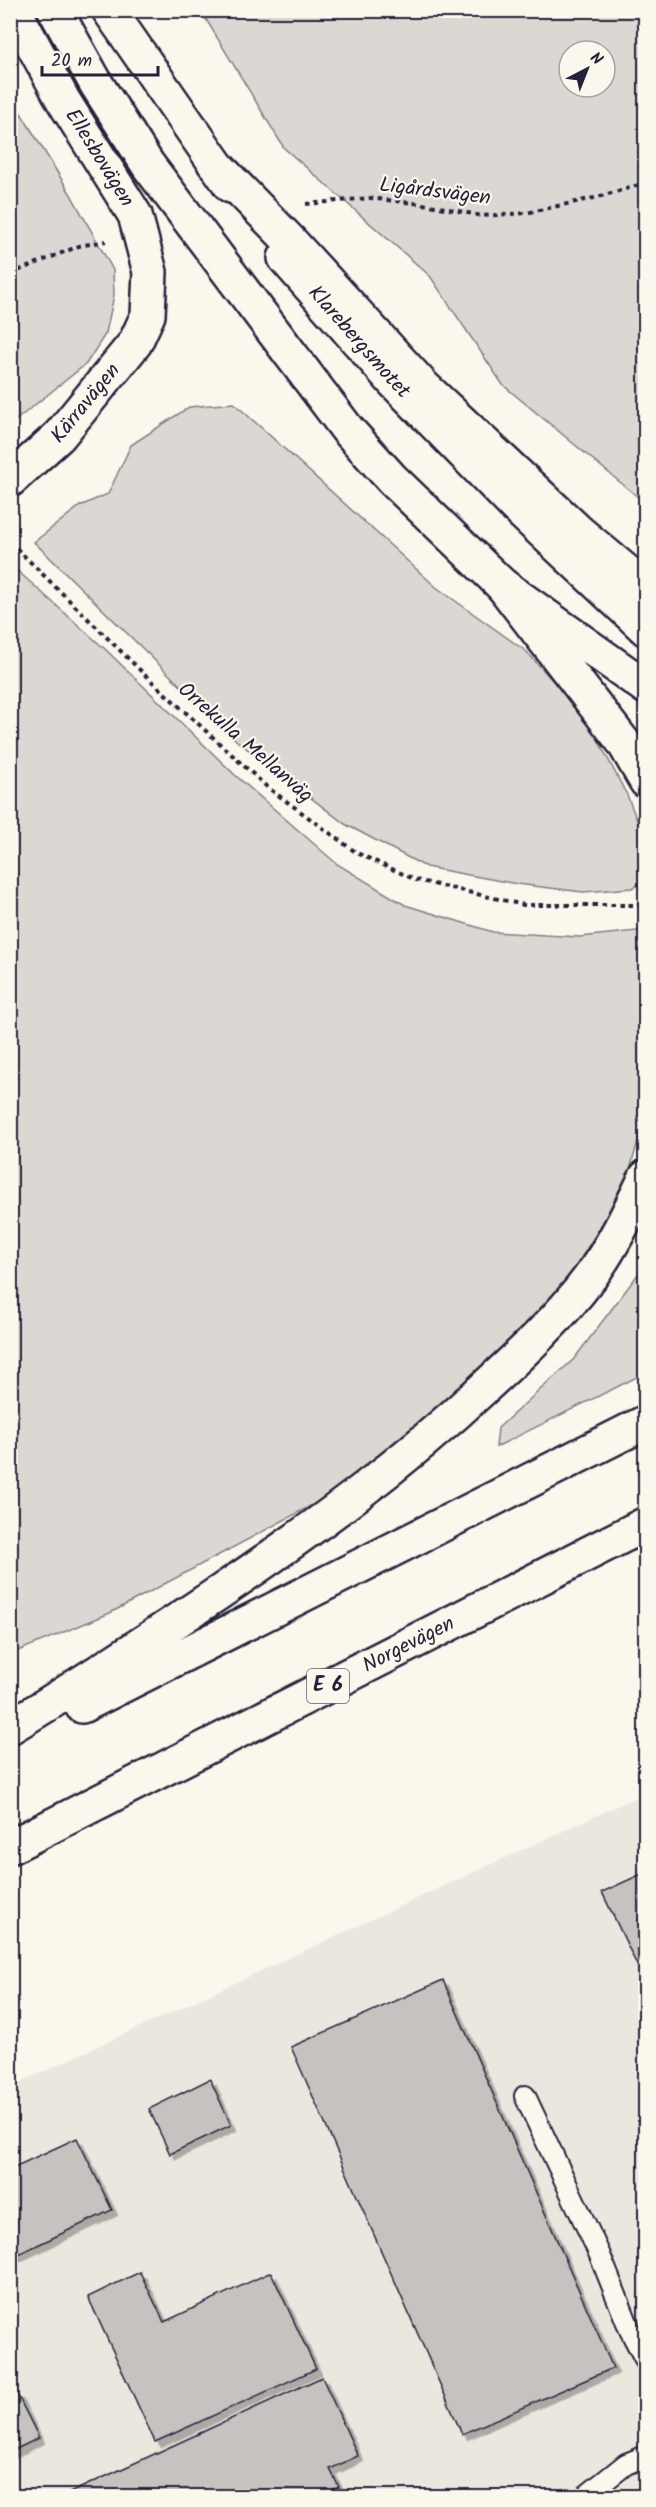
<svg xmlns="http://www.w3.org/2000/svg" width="656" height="2507" font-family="Kalam,sans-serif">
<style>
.built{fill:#ebe7df}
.green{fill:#dbd8d3;stroke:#7e7d87;stroke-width:1.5;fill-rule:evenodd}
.building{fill:#c6c2c0;stroke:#22223b;stroke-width:1.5;filter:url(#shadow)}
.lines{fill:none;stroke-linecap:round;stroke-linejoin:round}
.lane-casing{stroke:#22223b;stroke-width:24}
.secondary-casing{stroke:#22223b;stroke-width:38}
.highway-casing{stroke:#22223b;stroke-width:38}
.path{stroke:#22223b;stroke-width:4;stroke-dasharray:4.5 4.5;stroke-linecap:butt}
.lane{stroke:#fbf7ec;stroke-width:20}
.secondary{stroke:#fbf7ec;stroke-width:33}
.highway{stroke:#fbf7ec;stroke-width:33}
.labels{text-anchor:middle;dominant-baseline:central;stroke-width:4.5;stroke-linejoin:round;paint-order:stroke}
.shield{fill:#fbf7ec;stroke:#636270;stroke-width:1.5}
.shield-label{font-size:20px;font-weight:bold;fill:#22223b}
.street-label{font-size:21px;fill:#22223b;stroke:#fbf7ec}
</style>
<defs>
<filter id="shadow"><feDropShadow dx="5.5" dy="5.5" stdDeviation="0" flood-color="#0004"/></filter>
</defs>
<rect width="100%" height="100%" fill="#fbf7ec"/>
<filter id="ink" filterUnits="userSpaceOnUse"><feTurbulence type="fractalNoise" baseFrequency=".0167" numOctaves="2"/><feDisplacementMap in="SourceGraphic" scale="12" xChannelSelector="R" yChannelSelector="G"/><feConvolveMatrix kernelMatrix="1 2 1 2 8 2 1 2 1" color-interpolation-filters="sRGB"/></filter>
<g filter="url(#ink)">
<path class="built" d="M645,1793V2496H11L10,2087Z"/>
<path class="green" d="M201,11H645V503L503,385L430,276L284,148ZM569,51H605V87H569Z
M11,97L70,193L113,270L114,295L106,333L86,364L11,424Z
M234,403L436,587L527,652L587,719L627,795L645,841V882L632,888L583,892L517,884L426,867L345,824L237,741L34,542L80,506L108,494L131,445L189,407Z
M11,565L105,649L235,775L337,864L405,905L493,932L580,937L646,930L645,1116L625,1187L558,1295L460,1390L331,1495L110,1613L11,1654Z
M645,1265V1373L496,1447L498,1428L574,1359Z"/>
<path class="building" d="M646,1872V1984L602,1892Z
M443,1980L613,2368L462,2434L291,2047Z
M210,2079L231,2125L170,2154L149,2109Z
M77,2138L112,2210L10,2258V2169Z
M140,2272L164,2322L271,2272L316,2369L155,2442L88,2297Z
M322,2377L358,2456L330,2469L339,2487L318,2496H63Z
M17,2394L39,2438L10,2452V2397Z"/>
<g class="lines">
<defs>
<path id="lane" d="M525,2096L599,2253L630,2330L646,2361
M586,2496L626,2464L646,2456"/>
<g id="secondary">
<path d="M55,10L97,85L148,165L347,429L392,479L502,585L646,687"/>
<path d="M109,10L231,186"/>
<path id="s1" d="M285,258L394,382L517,508L646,629"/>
<path id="s2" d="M10,480L59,436L135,343L148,315L150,272L135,215L63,100L14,10"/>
</g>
<g id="highway">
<path d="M214,163L290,241L423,386L579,532L646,588"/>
<path d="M502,585L624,743L646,781"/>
<path d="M82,1706L646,1422"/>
<path d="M10,1727C82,1684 151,1638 220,1592C313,1529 403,1464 485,1387C522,1353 561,1317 591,1276C613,1246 630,1210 646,1177"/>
<path id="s3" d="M10,1847L646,1524"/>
</g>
</defs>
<use href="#lane" class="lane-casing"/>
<use href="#secondary" class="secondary-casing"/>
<use href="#highway" class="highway-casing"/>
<path class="path" d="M306,204L370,198L430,205L482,216L526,213L594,198L639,185L646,180
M10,274L79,246L106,241
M10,542L145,675L267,787L357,853L416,880L524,905H646"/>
<use href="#lane" class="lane"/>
<use href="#secondary" class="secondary"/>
<use href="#highway" class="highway"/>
</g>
</g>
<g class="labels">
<rect class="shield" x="307" y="1669" width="42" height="34" rx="4.5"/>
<g class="shield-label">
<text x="328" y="1686">E 6</text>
</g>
<g class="street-label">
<text transform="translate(99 158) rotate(58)">Ellesbovägen</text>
<text transform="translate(435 192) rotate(7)">Ligårdsvägen</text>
<text stroke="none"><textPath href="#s1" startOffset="112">Klarebergsmotet</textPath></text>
<text stroke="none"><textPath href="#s2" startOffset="108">Kärravägen</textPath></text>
<text transform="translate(245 743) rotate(41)">Orrekulla Mellanväg</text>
<text stroke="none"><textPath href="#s3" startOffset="447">Norgevägen</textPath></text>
</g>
</g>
<rect width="656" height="2507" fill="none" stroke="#fbf7ec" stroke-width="36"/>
<rect x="18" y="18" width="620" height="2471" fill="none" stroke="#22223b" stroke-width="2" filter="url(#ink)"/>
<g transform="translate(587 69) rotate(42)"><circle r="28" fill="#fbf7ec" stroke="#a4a2a5" stroke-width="1.5"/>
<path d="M0-4.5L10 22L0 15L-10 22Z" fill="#22223b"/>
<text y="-9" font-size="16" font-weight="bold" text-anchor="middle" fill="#22223b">N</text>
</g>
<path d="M42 66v9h116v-9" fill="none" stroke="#22223b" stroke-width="3"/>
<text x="51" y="66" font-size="18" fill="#22223b" stroke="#fbf7ec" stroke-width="4.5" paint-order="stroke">20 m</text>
</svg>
